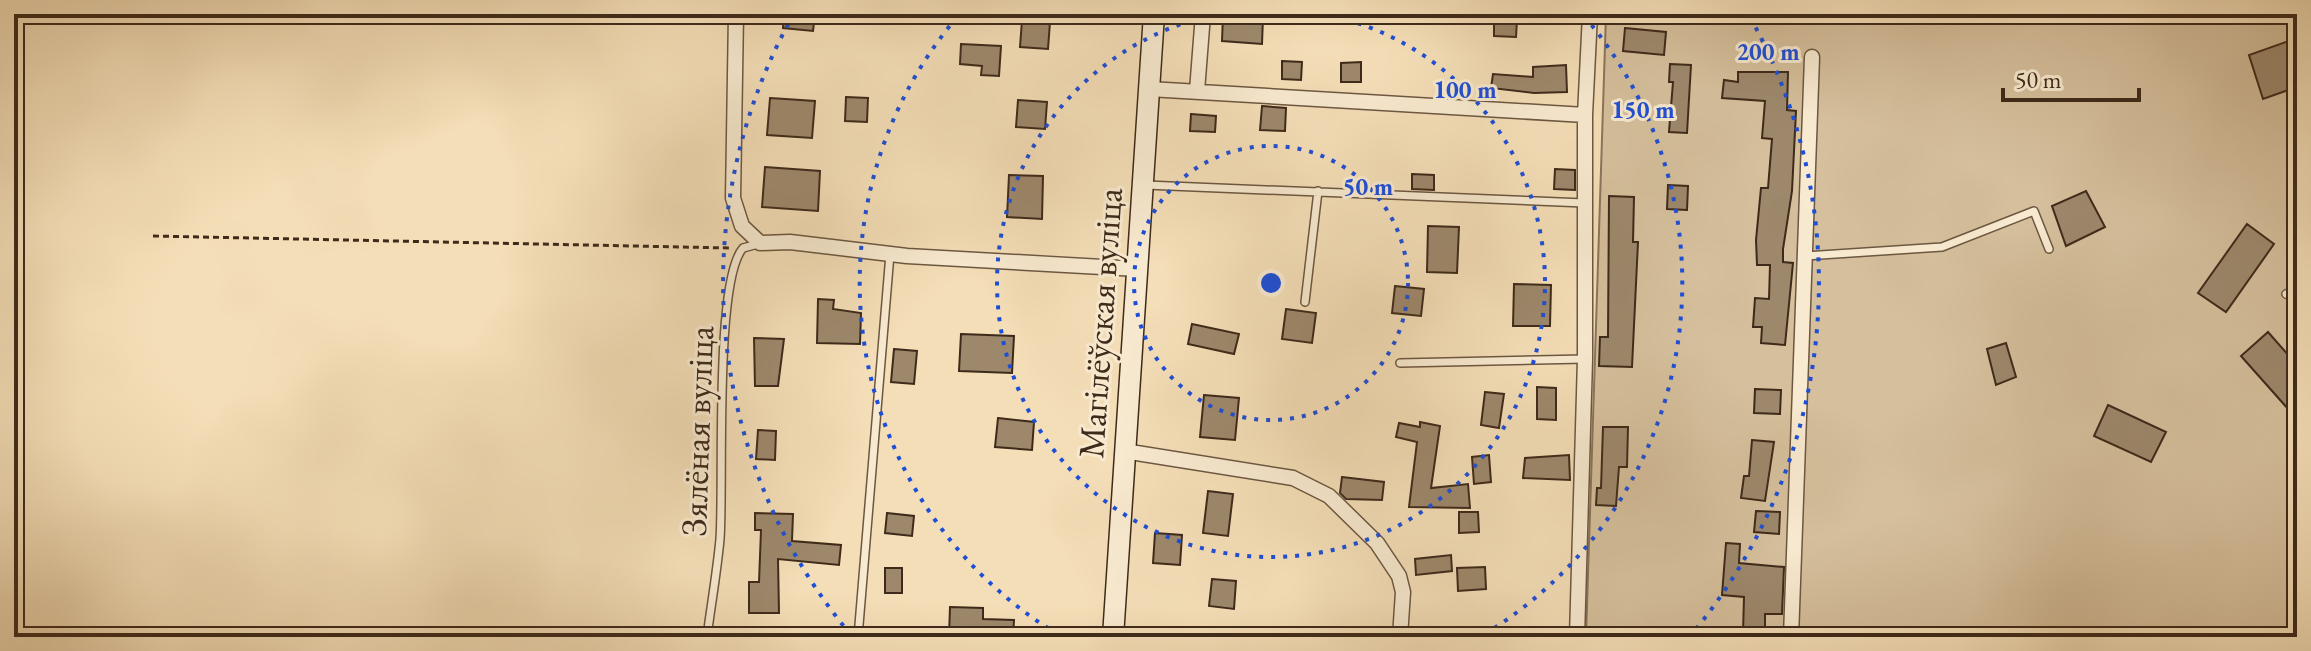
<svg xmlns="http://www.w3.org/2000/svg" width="2311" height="651" font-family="'EB Garamond',serif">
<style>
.green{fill:#d5bf9c;stroke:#8a745b;stroke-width:2}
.building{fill:#9d886c;stroke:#3e2a1a;stroke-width:2}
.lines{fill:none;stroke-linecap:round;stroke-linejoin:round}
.lane-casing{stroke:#6c5741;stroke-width:10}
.street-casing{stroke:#6c5741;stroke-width:17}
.secondary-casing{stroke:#3e2a1a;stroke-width:23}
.path{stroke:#3e2a1a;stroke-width:3;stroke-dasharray:6 4;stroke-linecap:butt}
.lane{stroke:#f8ead0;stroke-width:7}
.street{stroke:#f8ead0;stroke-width:14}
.secondary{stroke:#f8ead0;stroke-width:20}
.ring{fill:none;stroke:#1d4ed8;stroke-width:4;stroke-dasharray:4 8}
.labels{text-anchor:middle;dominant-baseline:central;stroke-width:6;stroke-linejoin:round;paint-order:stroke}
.street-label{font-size:36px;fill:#3e2a1a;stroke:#f8ead0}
.centre{fill:#1d4ed8;stroke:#f8ead0;stroke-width:4}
.ring-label{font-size:24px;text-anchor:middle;font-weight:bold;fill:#1d4ed8;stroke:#f8ead0;stroke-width:6;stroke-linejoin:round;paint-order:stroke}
</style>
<rect width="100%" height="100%" fill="#f4deb7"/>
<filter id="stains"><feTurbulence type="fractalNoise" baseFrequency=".0025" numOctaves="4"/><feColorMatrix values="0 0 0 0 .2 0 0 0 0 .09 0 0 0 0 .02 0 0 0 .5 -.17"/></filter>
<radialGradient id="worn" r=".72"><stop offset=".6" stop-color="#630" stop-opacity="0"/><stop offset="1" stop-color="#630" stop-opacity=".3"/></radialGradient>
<path class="green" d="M1606,14H2297V637H1586Z"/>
<path class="building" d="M784,14H815L813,31L783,28Z
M1223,15L1263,17L1262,44L1222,41Z
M1494,19L1517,20L1516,37L1494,36Z
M1022,20L1050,22L1048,49L1020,47Z
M1625,28L1666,32L1664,55L1623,51Z
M2297,38V87L2263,99L2249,55Z
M961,44L1001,46L999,76L981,75L982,66L960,64Z
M1282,61L1302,62L1301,80L1282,79Z
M1361,62V82H1341V63Z
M1670,64L1691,65L1687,133L1669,132L1673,82H1669Z
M1566,65L1567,92L1534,93L1491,88L1493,74L1533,77V67Z
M1738,72H1788L1787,110L1796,111L1792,191L1783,249V262L1793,263L1785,345L1761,343L1762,327H1753L1755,298L1769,299L1770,265H1757L1756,240L1761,188H1768L1772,139L1762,138L1765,101L1722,98L1724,80L1738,82Z
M846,97L868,98L867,122L845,121Z
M770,98L815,101L812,138L767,135Z
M1018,100L1047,102L1045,129L1016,127Z
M1262,106L1286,108L1285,131L1260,130Z
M1191,114L1216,116L1215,132L1190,131Z
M765,167L820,171L818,211L762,207Z
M1555,169L1575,170V190L1554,189Z
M1412,174L1434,175V190L1412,189Z
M1009,175L1043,176L1042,219L1007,217Z
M1668,185L1688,186L1687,210L1667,209Z
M2086,191L2105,227L2066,246L2052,206Z
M1609,196L1634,197L1633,242H1638L1632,367L1599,366L1600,337H1608Z
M2247,224L2274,244L2226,312L2198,293Z
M1428,226L1459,227L1457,273L1427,272Z
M1514,284L1551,285L1550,326H1513Z
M1395,286L1424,289L1421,316L1392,313Z
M818,299L834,300L833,309L861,313L860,344L817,343Z
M1286,309L1316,313L1312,343L1282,339Z
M1192,324L1239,334L1234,354L1188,344Z
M2268,332L2297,365V419L2241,356Z
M961,334L1014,336L1012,373L959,371Z
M754,338L784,339L778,386H755Z
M2006,343L2016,377L1996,385L1987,349Z
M894,349L917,351L914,384L891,382Z
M1537,387L1556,388V420L1537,419Z
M1755,389L1781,390L1780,414L1754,413Z
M1485,392L1504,394L1499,428L1481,425Z
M1204,395L1239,398L1235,440L1200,437Z
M2108,405L2166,432L2151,462L2094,436Z
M998,418L1034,422L1032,450L995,447Z
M1420,422L1440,426L1431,488L1468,484L1470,508L1409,507L1417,442L1396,437L1399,423L1420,427Z
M1603,427H1628L1627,467H1619L1616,506L1596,505L1597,488H1601Z
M758,430L776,431L775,460L756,459Z
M1752,440L1774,442L1765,501L1741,498L1744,476H1749Z
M1489,455L1491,482L1474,484L1472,457Z
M1569,455L1570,480L1523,478L1525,458Z
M1342,477L1384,482L1382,500L1346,499L1340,493Z
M1208,491L1233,494L1228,536L1203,533Z
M1756,511L1780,512L1779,534L1754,532Z
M1459,512H1478L1479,532L1459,533Z
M755,513L793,514L792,541L841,545L839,565L778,559L779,613H749V582H759L761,530H755Z
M887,513L914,516L912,536L885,533Z
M1155,533L1182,535L1180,565L1153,563Z
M1726,543L1740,544L1739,563L1784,567L1782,614H1765V634L1743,633L1744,597L1722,595Z
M1451,555L1452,571L1416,575L1415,559Z
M1485,567L1486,589L1458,591L1457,568Z
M885,568H902V593H885Z
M1212,579L1236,581L1234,609L1209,606Z
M950,607L983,608V619L1014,620L1013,637H949Z"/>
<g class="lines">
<defs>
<path id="lane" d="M1146,185L1584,203
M1805,256L1942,247L2034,211L2049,249
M2286,294L2297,289
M1305,302L1318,191
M1400,363L1585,359
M707,637C711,605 717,572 720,539C724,485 714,281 743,248L758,244
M858,637L890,254"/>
<path id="street" d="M736,14L733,198L742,226L760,243L790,242L907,256L1138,269
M1149,89L1585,115
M1197,91L1203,14
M1124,451L1293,478L1329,496L1377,543L1399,576L1403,592L1400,637
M1577,637L1585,359V115L1590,14
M1791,637L1812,57"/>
<path id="secondary" d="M1113,637L1154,14"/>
</defs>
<use href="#lane" class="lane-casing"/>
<use href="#street" class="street-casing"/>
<use href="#secondary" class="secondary-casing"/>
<path class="path" d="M153,236L729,248"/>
<use href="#lane" class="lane"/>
<use href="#street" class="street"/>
<use href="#secondary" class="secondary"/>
</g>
<g class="ring">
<circle cx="1271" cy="283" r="137"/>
<path d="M1323 14A274 274 0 1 1 1219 14"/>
<path d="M1059 635A411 411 0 0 1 958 16M1584 16A411 411 0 0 1 1483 635"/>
<path d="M851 635A548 548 0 0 1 792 17M1750 17A548 548 0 0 1 1691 635"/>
</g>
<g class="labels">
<g class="street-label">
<text transform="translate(1100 323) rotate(-86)">Магілёўская вуліца</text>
<text transform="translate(697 431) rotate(-88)">Зялёная вуліца</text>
</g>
</g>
<circle cx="1271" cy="283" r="12" class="centre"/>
<g class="ring-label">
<text x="1768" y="60">200 m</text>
<text x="1465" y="98">100 m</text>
<text x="1643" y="118">150 m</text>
<text x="1368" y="195">50 m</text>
</g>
<rect width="2311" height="651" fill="none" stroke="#f4deb7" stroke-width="48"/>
<rect x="16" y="16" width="2279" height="619" fill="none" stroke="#3e2a1a" stroke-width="4"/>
<rect x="24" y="24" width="2263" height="603" fill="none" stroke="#3e2a1a" stroke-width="2"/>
<path d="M2003 88v12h136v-12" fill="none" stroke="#3e2a1a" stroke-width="4"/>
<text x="2015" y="88" font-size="24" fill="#3e2a1a" stroke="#f8ead0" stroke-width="6" paint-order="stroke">50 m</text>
<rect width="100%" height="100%" filter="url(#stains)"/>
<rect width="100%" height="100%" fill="url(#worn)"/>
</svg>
